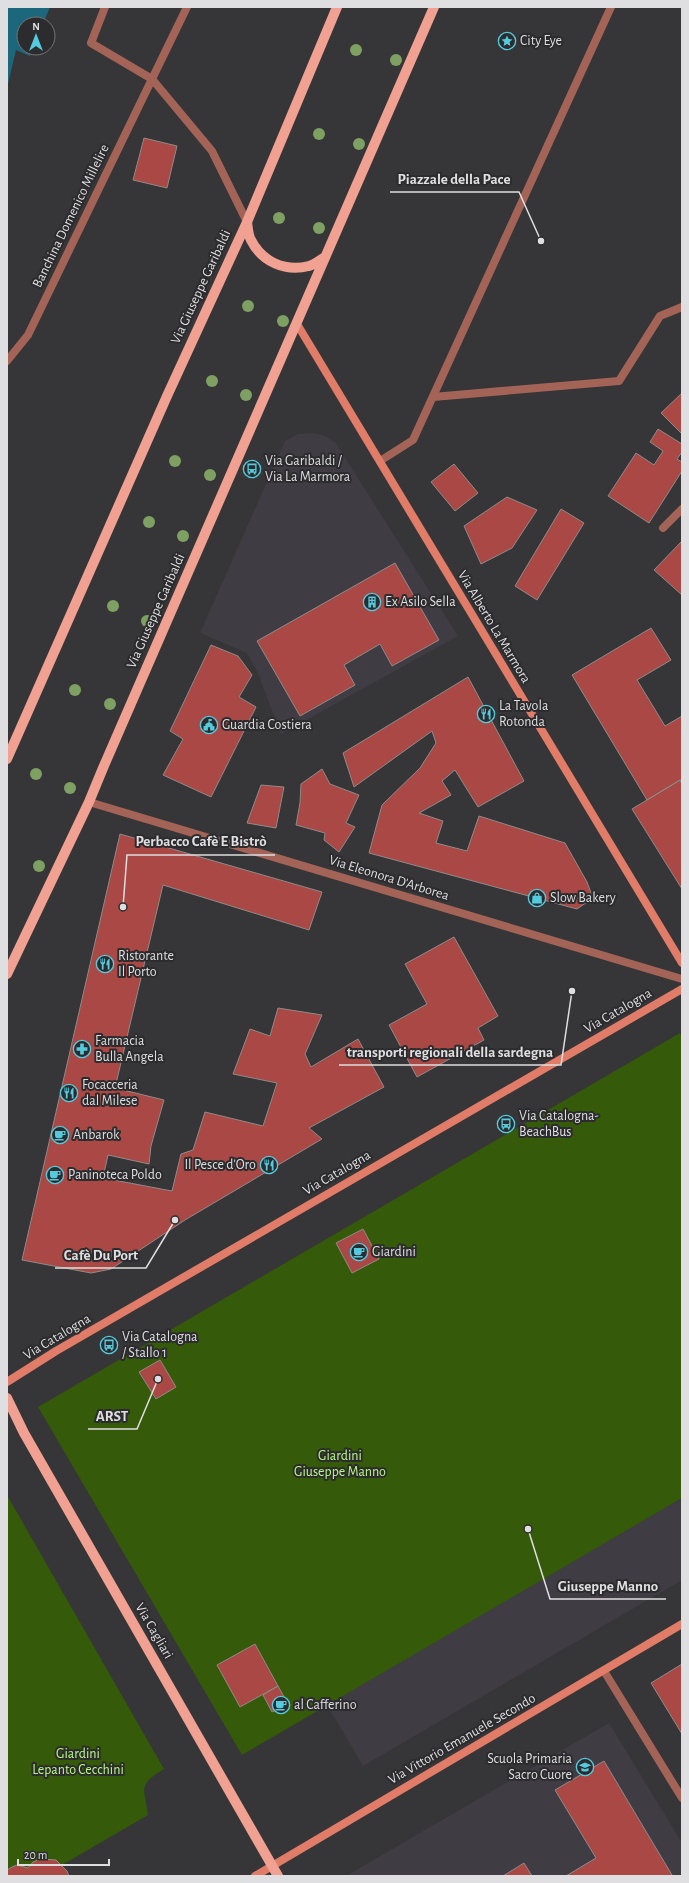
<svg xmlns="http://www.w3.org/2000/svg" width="689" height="1883" font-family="'Alegreya Sans',sans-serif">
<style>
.built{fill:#403c44}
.green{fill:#355a0a}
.water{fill:#1c677c}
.building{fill:#a94844;stroke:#8f8b8a}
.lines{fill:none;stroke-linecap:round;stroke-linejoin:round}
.lane{stroke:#a36457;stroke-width:8}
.street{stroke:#a36457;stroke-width:8}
.secondary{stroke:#e07c68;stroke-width:8}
.primary{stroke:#f0a191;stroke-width:10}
.tree{fill:#7ea062}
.labels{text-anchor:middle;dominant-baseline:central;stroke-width:4;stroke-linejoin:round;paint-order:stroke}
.poi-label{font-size:14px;fill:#dfdee0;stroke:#2c2b2d;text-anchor:start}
.street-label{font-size:14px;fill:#dfdee0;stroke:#2c2b2d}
.park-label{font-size:14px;fill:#b8f886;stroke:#2c2b2d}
.leader{fill:none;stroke:#dfdee0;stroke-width:1.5}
.callout-dot{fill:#dfdee0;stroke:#2c2b2d;stroke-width:1.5}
.callout-label{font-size:15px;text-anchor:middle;font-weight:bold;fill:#dfdee0;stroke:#2c2b2d;stroke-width:4;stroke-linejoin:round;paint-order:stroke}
</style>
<rect width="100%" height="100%" fill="#363537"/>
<path class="built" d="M312,433L323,435L335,442L458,636L281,734L257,671L247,653L200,633L285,441L298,434Z
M682,1498V1580L363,1766L327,1705Z
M609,1723L682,1843V1876H346Z"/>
<path class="green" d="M680,1033L682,1037V1498L242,1755L38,1407Z
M7,1495L164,1769C136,1786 145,1788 148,1815L62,1865C50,1856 38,1858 28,1868L17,1865L7,1870Z"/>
<path class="water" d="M7,7H50L43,24H24V48H33L30,56L16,50L7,88Z"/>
<path class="building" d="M144,138L177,146L167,188L133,180Z
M682,393V434L661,413Z
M658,429L682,444V452L677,459L682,462V471L649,523L608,496L636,453L654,465L663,451L650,442Z
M454,464L478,493L455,511L431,482Z
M507,497L537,510L512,548L481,564L464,526Z
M561,509L584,523L537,600L515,586Z
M682,541V595L654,570Z
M395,563L439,640L392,666L380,644L344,665L355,685L300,716L257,641Z
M651,628L671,660L637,680L665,726L682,716V779L647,800L572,675Z
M211,645L238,656L252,675L239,697L256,707L211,797L163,775L183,739L170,731Z
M468,677L524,781L478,807L455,770L442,781L451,795L419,813L443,821L436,843L467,851L479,816L565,843L587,882L593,898L577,909L369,853L382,805L420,768L436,743L432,731L354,787L343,753Z
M322,769L330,784L359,795L346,823L355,827L339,852L324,840L325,833L296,825L300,803L301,784Z
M680,780L682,784V889L632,809Z
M261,785L284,787L276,828L247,823Z
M120,834L322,892L309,930L163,885L115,1088L164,1100L151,1146L149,1164L108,1155L103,1178L172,1191L181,1154L193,1150L205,1112L263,1126L277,1083L233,1074L250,1029L270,1036L278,1008L322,1015L305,1054L311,1067L358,1039L384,1087L309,1128L322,1139L185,1220L111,1269L91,1273L22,1260Z
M454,937L498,1016L478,1028L484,1040L417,1077L389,1025L427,1004L405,964Z
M363,1229L379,1259L352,1273L336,1243Z
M160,1360L176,1387L156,1399L139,1372Z
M255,1644L278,1686L240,1707L217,1665Z
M682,1664V1734L651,1683Z
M278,1686L288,1704L272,1712L263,1695Z
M604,1761L672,1875L671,1876H566L596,1858L555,1790Z
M41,1859L56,1860L67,1871L69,1876H7V1870L12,1867L17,1865L28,1868L33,1862Z
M524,1863L532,1876H503Z"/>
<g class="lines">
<path class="lane" d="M187,7L152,79L212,151L247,222
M7,361L28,335L152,79L91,43L105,7
M433,397L619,381L660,316L682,307
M380,461L413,440L611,7"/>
<path class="street" d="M663,528L682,509
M89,802L682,979
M604,1671L682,1798"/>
<path class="secondary" d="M297,324L682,963
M7,1382L56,1351L682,989
M255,1876L682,1624"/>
<path class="primary" d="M247,222C248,228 248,235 251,240C262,262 285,272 309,266C314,265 320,260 325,257
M7,759L167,396L247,222L337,7
M7,974L89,802L103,768L434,7
M7,1398L24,1433L278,1876"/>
</g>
<g class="tree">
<circle cx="356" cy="50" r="6"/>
<circle cx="396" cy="60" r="6"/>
<circle cx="319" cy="134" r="6"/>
<circle cx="359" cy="144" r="6"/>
<circle cx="279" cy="218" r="6"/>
<circle cx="319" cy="228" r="6"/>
<circle cx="248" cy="306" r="6"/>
<circle cx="283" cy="321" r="6"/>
<circle cx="212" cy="381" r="6"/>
<circle cx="246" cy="395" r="6"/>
<circle cx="175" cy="461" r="6"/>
<circle cx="210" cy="475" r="6"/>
<circle cx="149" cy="522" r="6"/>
<circle cx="183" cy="536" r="6"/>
<circle cx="113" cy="606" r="6"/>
<circle cx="147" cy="621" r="6"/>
<circle cx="75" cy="690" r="6"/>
<circle cx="110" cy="704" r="6"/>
<circle cx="36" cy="774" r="6"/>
<circle cx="70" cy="788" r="6"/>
<circle cx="39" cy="866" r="6"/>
</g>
<defs>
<symbol id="sight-ring" viewBox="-11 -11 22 22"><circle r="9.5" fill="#2c2b2d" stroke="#54cade" stroke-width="1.5"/><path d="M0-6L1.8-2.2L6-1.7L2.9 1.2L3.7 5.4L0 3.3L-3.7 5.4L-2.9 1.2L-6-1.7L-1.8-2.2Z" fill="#54cade"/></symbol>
<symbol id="bus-ring" viewBox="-11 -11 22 22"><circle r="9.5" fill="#2c2b2d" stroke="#54cade" stroke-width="1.5"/><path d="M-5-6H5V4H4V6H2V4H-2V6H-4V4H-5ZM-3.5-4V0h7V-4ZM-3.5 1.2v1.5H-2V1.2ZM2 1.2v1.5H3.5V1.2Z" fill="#54cade"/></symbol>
<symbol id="building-ring" viewBox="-11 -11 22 22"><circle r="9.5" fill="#2c2b2d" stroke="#54cade" stroke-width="1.5"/><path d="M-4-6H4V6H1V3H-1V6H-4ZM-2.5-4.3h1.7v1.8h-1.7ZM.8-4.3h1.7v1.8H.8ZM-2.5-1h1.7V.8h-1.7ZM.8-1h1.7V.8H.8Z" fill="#54cade"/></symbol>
<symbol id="restaurant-ring" viewBox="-11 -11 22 22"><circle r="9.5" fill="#2c2b2d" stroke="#54cade" stroke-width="1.5"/><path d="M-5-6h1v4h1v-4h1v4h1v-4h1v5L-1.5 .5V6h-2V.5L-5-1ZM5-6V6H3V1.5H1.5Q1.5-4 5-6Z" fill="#54cade"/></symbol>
<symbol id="civic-ring" viewBox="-11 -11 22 22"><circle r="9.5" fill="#2c2b2d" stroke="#54cade" stroke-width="1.5"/><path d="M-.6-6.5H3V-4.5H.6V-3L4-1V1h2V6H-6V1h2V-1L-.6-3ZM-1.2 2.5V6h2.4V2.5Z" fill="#54cade"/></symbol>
<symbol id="shop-ring" viewBox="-11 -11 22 22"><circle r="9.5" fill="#2c2b2d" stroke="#54cade" stroke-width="1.5"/><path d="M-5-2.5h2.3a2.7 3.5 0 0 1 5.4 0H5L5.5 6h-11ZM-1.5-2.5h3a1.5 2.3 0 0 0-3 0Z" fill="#54cade"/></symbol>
<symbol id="pharmacy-ring" viewBox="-11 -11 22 22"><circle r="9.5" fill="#2c2b2d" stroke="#54cade" stroke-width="1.5"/><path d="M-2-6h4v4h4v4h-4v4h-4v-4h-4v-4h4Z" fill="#54cade"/></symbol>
<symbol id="cafe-ring" viewBox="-11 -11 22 22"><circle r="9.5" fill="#2c2b2d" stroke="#54cade" stroke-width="1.5"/><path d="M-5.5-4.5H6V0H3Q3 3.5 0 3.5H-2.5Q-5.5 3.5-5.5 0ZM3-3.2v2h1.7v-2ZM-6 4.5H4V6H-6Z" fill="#54cade"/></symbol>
<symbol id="school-ring" viewBox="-11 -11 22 22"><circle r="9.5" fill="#2c2b2d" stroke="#54cade" stroke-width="1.5"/><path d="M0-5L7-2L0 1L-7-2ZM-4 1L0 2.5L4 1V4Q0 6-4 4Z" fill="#54cade"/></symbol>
</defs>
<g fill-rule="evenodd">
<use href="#sight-ring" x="497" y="31" width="20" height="20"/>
<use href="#bus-ring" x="242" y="459" width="20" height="20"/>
<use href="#building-ring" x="362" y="592" width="20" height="20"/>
<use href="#restaurant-ring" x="476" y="704" width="20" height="20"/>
<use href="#civic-ring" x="199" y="715" width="20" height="20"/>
<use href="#shop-ring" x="527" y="888" width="20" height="20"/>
<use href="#restaurant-ring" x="95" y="954" width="20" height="20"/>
<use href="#pharmacy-ring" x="72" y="1039" width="20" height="20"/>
<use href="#restaurant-ring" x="59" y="1083" width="20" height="20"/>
<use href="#bus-ring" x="496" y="1114" width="20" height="20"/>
<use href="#cafe-ring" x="50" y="1125" width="20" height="20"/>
<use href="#restaurant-ring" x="259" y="1155" width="20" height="20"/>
<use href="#cafe-ring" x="45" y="1165" width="20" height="20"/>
<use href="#cafe-ring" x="349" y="1242" width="20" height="20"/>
<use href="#bus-ring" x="99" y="1335" width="20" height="20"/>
<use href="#cafe-ring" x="271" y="1695" width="20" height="20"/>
<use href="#school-ring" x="575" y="1757" width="20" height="20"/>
</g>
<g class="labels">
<g class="poi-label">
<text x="520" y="41">City Eye</text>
<text x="265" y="461">Via Garibaldi /<tspan x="265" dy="16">Via La Marmora</tspan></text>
<text x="385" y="602">Ex Asilo Sella</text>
<text x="499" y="706">La Tavola<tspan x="499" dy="16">Rotonda</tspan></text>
<text x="222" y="725">Guardia Costiera</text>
<text x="550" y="898">Slow Bakery</text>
<text x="118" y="956">Ristorante<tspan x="118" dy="16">Il Porto</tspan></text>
<text x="95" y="1041">Farmacia<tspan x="95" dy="16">Bulla Angela</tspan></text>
<text x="82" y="1085">Focacceria<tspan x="82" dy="16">dal Milese</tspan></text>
<text x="519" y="1116">Via Catalogna-<tspan x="519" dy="16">BeachBus</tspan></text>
<text x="73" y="1135">Anbarok</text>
<text x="256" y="1165" text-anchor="end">Il Pesce d'Oro</text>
<text x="68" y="1175">Paninoteca Poldo</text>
<text x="372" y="1252">Giardini</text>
<text x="122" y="1337">Via Catalogna<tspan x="122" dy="16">/ Stallo 1</tspan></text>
<text x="294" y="1705">al Cafferino</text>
<text x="572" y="1759" text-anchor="end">Scuola Primaria<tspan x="572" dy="16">Sacro Cuore</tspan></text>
</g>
<g class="street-label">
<text transform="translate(71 216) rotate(-64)">Banchina Domenico Millelire</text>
<text transform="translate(201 287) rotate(-65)">Via Giuseppe Garibaldi</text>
<text transform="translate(156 611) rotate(-66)">Via Giuseppe Garibaldi</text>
<text transform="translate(494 627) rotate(59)">Via Alberto La Marmora</text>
<text transform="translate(389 878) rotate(17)">Via Eleonora D'Arborea</text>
<text transform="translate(618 1011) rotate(-30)">Via Catalogna</text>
<text transform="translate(337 1173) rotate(-30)">Via Catalogna</text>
<text transform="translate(57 1337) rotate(-31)">Via Catalogna</text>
<text transform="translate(154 1631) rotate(60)">Via Cagliari</text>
<text transform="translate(462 1739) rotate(-30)">Via Vittorio Emanuele Secondo</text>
</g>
<g class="park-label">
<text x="340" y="1456">Giardini<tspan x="340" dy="16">Giuseppe Manno</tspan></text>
<text x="78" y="1754">Giardini<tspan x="78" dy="16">Lepanto Cecchini</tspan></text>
</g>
</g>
<path class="leader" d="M541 241L519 192H390M123 907L127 855H275M572 991L561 1065H339M175 1220L146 1268H55M158 1379L137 1429H88M528 1529L550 1599H666"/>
<g class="callout-dot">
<circle cx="541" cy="241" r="4"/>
<circle cx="123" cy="907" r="4"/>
<circle cx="572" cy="991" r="4"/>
<circle cx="175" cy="1220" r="4"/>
<circle cx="158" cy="1379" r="4"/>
<circle cx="528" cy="1529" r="4"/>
</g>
<g class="callout-label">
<text x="454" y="184">Piazzale della Pace</text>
<text x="201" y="846">Perbacco Cafè E Bistrò</text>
<text x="450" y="1057">transporti regionali della sardegna</text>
<text x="101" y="1260">Cafè Du Port</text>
<text x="112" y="1421">ARST</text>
<text x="608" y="1591">Giuseppe Manno</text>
</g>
<rect width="689" height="1883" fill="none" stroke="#dfdee0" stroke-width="16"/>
<g transform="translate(36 36)"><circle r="19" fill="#2c2b2d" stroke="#747375"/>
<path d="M0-3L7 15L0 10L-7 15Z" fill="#54cade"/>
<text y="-6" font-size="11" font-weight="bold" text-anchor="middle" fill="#dfdee0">N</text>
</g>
<path d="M18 1859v6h91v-6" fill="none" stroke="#dfdee0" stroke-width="2"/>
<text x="24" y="1859" font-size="12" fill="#dfdee0" stroke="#2c2b2d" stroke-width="3" paint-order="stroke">20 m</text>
</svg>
